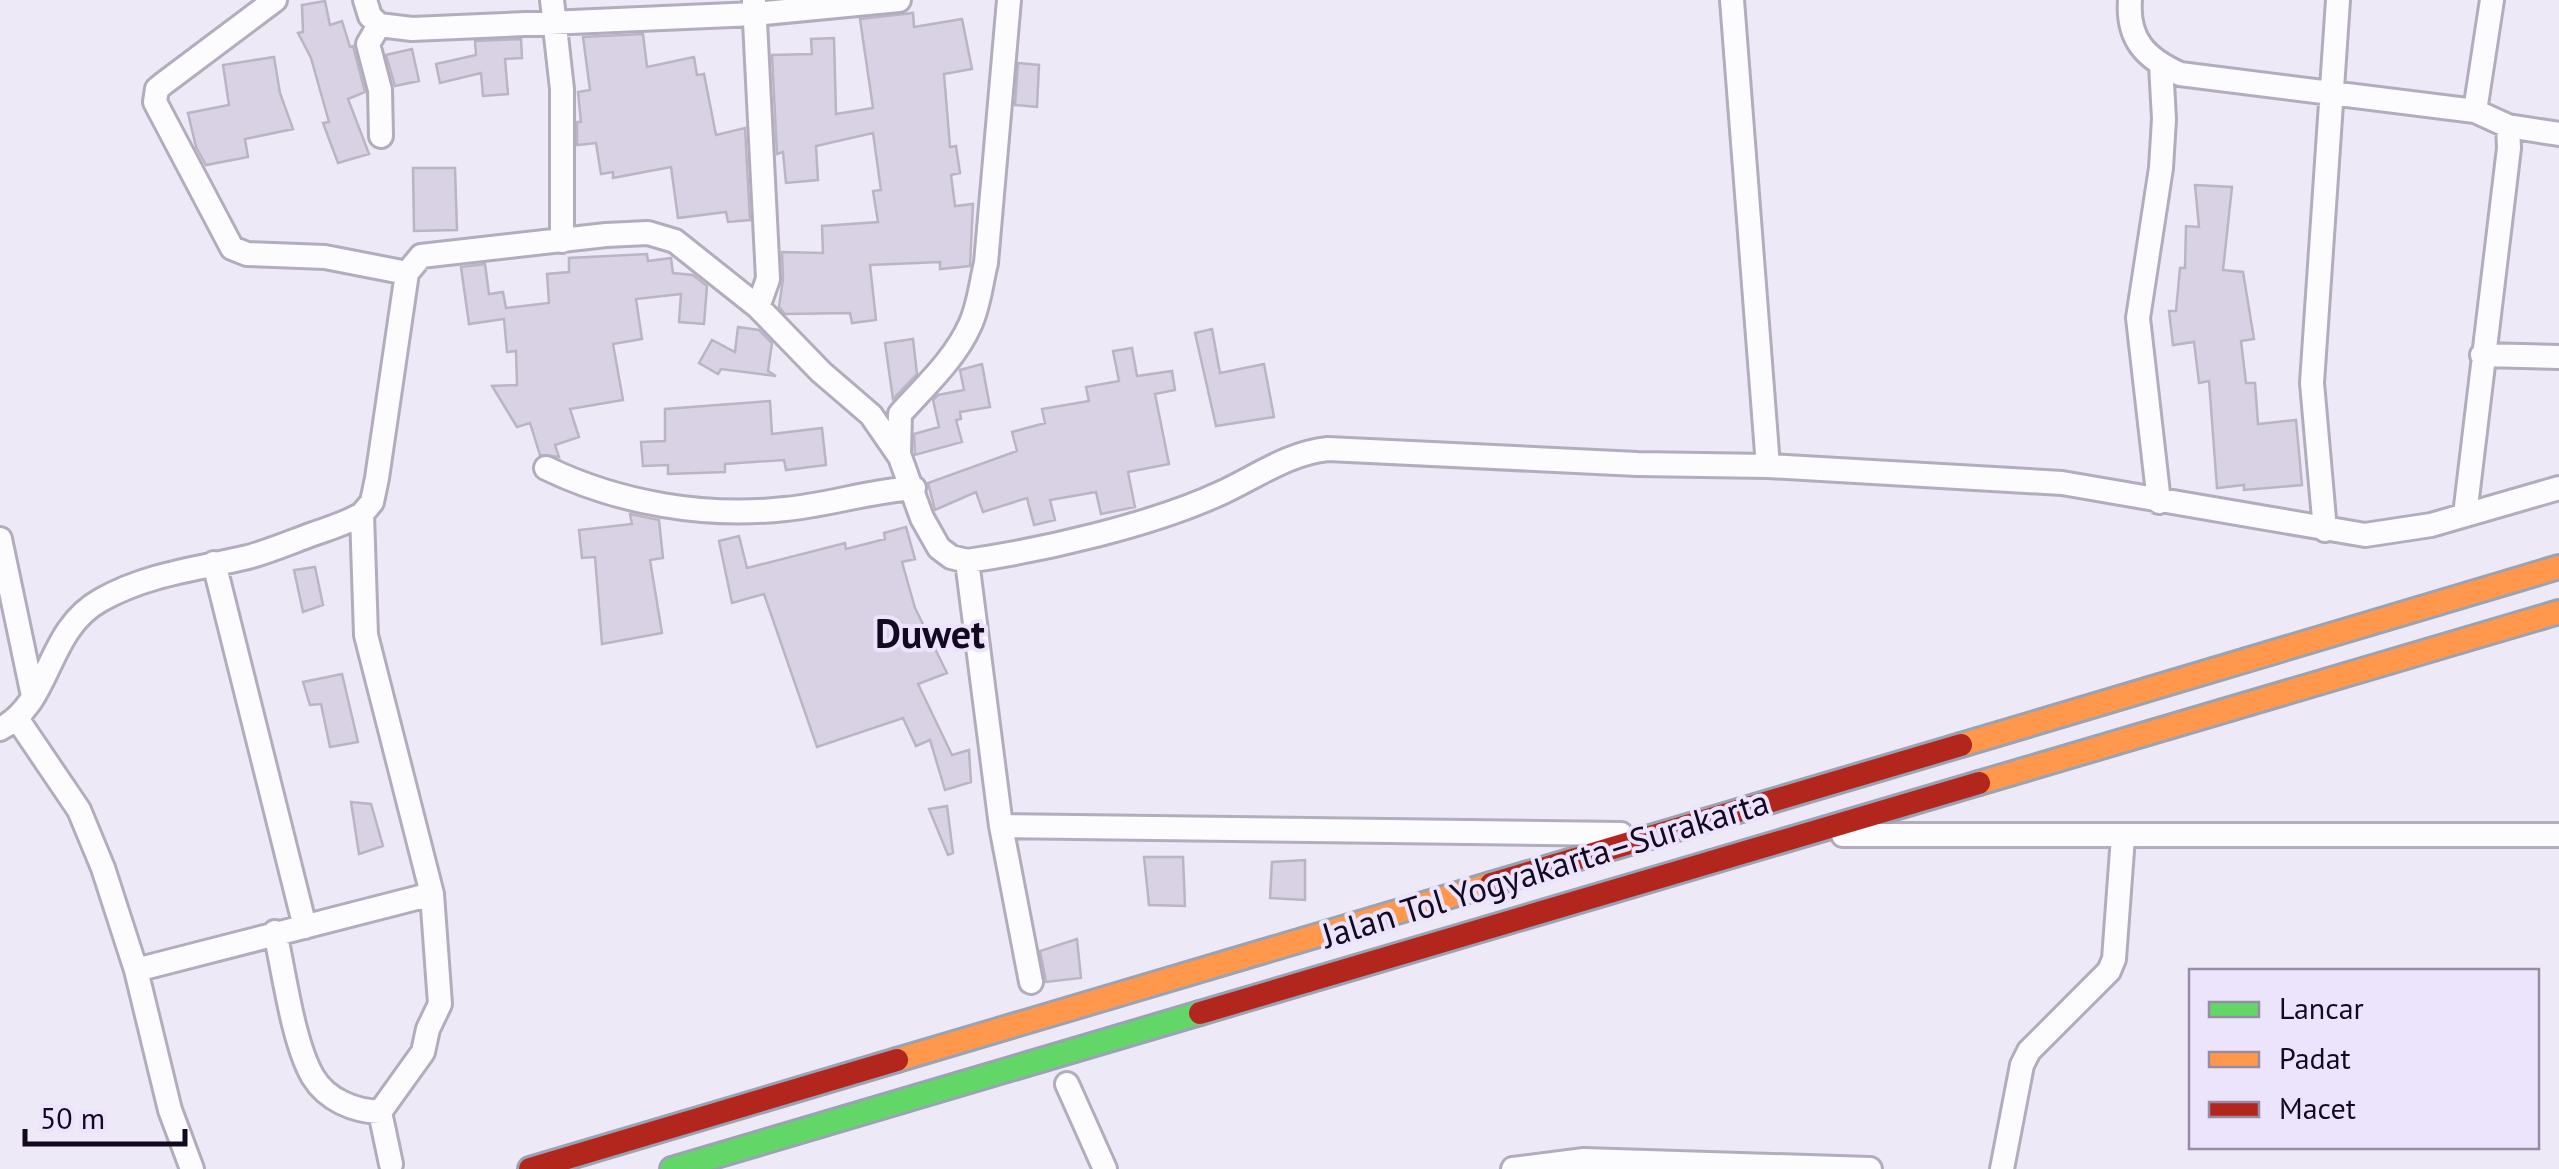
<svg xmlns="http://www.w3.org/2000/svg" width="2559" height="1169" font-family="'PT Sans',sans-serif">
<style>
.building{fill:#d9d2e4;stroke:#bab5c5;stroke-width:2.5}
.lines{fill:none;stroke-linecap:round;stroke-linejoin:round}
.street-casing{stroke:#b3acbd;stroke-width:28}
.fast-casing{stroke:#99a3b3;stroke-width:28}
.slow-casing{stroke:#99a3b3;stroke-width:28}
.jam-casing{stroke:#99a3b3;stroke-width:28}
.street{stroke:#fcfcfe;stroke-width:22}
.fast{stroke:#63d668;stroke-width:22}
.slow{stroke:#ff974d;stroke-width:22}
.jam{stroke:#b3261e;stroke-width:22}
.labels{text-anchor:middle;dominant-baseline:central;stroke-width:8;stroke-linejoin:round;paint-order:stroke}
.street-label{font-size:35px;fill:#140a1f;stroke:#ece3fc}
.quarter-label{font-size:40px;font-weight:bold;fill:#140a1f;stroke:#ece3fc}
</style>
<rect width="100%" height="100%" fill="#ede9f6"/>
<path class="building" d="M325,1L330,25L342,21L350,47L353,46L365,92L348,99L369,154L338,163L323,123L329,122L311,58L298,33L303,32L302,5Z
M913,13L914,27L962,19L972,69L944,74L950,147L956,146L960,173L951,175L955,206L973,204L970,266L940,269V262L870,265L876,320L852,323L850,313L785,314L779,307L783,279L782,252L823,253L822,226L878,222L873,191L881,190L873,133L816,146L818,180L786,183L783,152L777,154L772,55L812,54L811,39L834,38L836,114L873,108L860,19Z
M643,34L647,67L694,57L697,75L704,74L716,135L745,128L750,220L728,222L726,212L678,218L671,167L613,178V172L601,174L596,143L577,145V122H581L578,92L590,90L583,37Z
M521,39L522,58L505,59L508,94L483,96L481,73L440,83L436,64L476,55L475,41Z
M412,49L419,81L395,86L386,55Z
M274,57L280,93L293,129L245,139L248,157L206,165L196,147L188,113L229,105L223,65Z
M1018,63L1039,65L1037,107L1015,105Z
M413,168H455L457,230L414,231Z
M2195,185L2232,187L2223,270L2243,272L2254,339L2241,341L2246,383H2255L2258,424L2296,420L2302,485L2244,490V485L2217,488L2209,381L2199,383L2194,342L2173,345L2169,311H2176L2180,268H2185L2186,226L2199,227Z
M647,254L648,261L671,258L673,273L693,275L707,286L704,324L679,322L681,294L636,299L642,339L613,344L623,400L570,409L579,437L555,445L559,457L540,455L530,423L517,427L492,386L517,385L516,351L507,352L504,319L469,324L461,267L485,264L489,294L503,292L506,308L549,303L547,274L569,272V258Z
M738,327L759,330L772,343L768,371L776,376L721,369L718,374L699,363L712,340L735,352Z
M1212,329L1220,373L1264,364L1274,417L1216,426L1195,333Z
M913,339L917,374L893,399L885,343Z
M1132,348L1137,376L1172,371L1175,390L1155,394L1169,464L1128,472L1135,507L1101,514L1096,492L1050,500L1055,520L1034,525L1027,498L983,512L976,492L935,510L928,483L1017,451L1012,432L1045,423L1042,409L1089,401L1086,387L1119,381L1113,351Z
M982,364L990,407L960,412L961,419L956,420L962,442L915,455L914,434L939,427L933,400L938,395L964,390L960,370Z
M770,401L772,434L822,428L826,465L786,470L784,460L725,464V472L668,474V465L643,466L641,442L665,441V409Z
M630,514L659,520L663,558L650,560L662,633L602,644L595,557L582,558L579,530L632,524Z
M906,527L915,559L902,562L915,608L947,673L918,684L952,755L969,750L971,782L945,790L930,740L916,746L903,718L817,747L764,594L732,603L719,541L739,536L747,568L845,543L846,549L885,539L884,533Z
M315,567L323,605L303,612L294,570Z
M342,674L358,742L330,747L321,704L310,705L303,682Z
M351,802L371,804L383,846L359,854Z
M947,806L953,853L948,855L929,809Z
M1144,857H1183L1185,906L1149,905Z
M1305,860V900L1270,898L1272,862Z
M1077,939L1081,978L1046,982L1040,951Z"/>
<g class="lines">
<defs>
<path id="street" d="M275,0L163,84L157,89L155,102L232,248L247,254L325,257L407,273
M365,0L370,16L379,25L412,29L755,14L899,0
M552,0L562,89V241
M1732,0L1768,466
M2130,0C2127,39 2145,58 2180,74L2475,111
M754,2L768,279L758,307
M379,25L368,44L380,90L381,136
M2508,126L2559,134
M2482,355L2559,357
M899,453L900,414C924,387 955,359 970,325C979,306 981,283 986,263L1009,0
M546,468C618,503 705,518 785,509C828,505 870,491 914,488
M2159,502L2138,318L2161,168L2164,119L2161,65
M362,514L366,635L432,894L440,1004L428,1029L423,1052L380,1112L391,1164
M2465,515L2509,148L2508,126L2475,111L2492,0
M2325,530L2312,383L2338,0
M0,539L33,696
M967,561L1001,826L1031,982
M214,563L305,927
M18,720L79,810L103,868L136,970L170,1110L192,1169
M0,729C52,703 45,631 101,600C147,574 197,569 248,557C270,551 291,542 313,534C330,528 347,523 362,514L372,502L377,478L407,273L421,256L606,235L648,233L675,241L758,307L821,372L871,415L900,457L922,518L939,548L951,557L967,561C1043,550 1152,525 1221,493C1256,477 1288,453 1328,449L1637,464L1768,466L2062,483L2365,535L2431,525L2559,488
M1001,826L1621,834
M1843,835H2559
M275,932C284,972 293,1043 313,1077C327,1100 354,1111 380,1112
M136,970L432,894
M1067,1084L1105,1169
M1513,1169L1584,1160L1870,1169
M2002,1169L2022,1065L2029,1051L2109,971L2114,959L2123,837"/>
<path id="fast" d="M672,1169L1200,1013"/>
<path id="slow" d="M1961,745L2559,567
M1979,783L2559,612
M897,1060L1491,884"/>
<path id="jam" d="M1491,884L1961,745
M1200,1013L1979,783
M530,1169L897,1060"/>
</defs>
<use href="#street" class="street-casing"/>
<use href="#fast" class="fast-casing"/>
<use href="#slow" class="slow-casing"/>
<use href="#jam" class="jam-casing"/>
<use href="#street" class="street"/>
<use href="#fast" class="fast"/>
<use href="#slow" class="slow"/>
<use href="#jam" class="jam"/>
</g>
<g class="labels">
<g class="street-label">
<text transform="translate(1545 868) rotate(-17)">Jalan Tol Yogyakarta–Surakarta</text>
</g>
<g class="quarter-label">
<text x="930" y="633">Duwet</text>
</g>
</g>
<rect x="2189" y="969" width="350" height="180" fill="#ece3fc" stroke="#968ca4" stroke-width="2.5"/>
<rect x="2209" y="1002" width="50" height="15" fill="#63d668" stroke="#968ca4" stroke-width="2.5"/>
<text x="2279" y="1019" font-size="30" fill="#140a1f">Lancar</text>
<rect x="2209" y="1052" width="50" height="15" fill="#ff974d" stroke="#968ca4" stroke-width="2.5"/>
<text x="2279" y="1069" font-size="30" fill="#140a1f">Padat</text>
<rect x="2209" y="1102" width="50" height="15" fill="#b3261e" stroke="#968ca4" stroke-width="2.5"/>
<text x="2279" y="1119" font-size="30" fill="#140a1f">Macet</text>
<path d="M25 1129v15h160v-15" fill="none" stroke="#140a1f" stroke-width="5"/>
<text x="40" y="1129" font-size="30" fill="#140a1f" stroke="#ece3fc" stroke-width="8" paint-order="stroke">50 m</text>
</svg>
